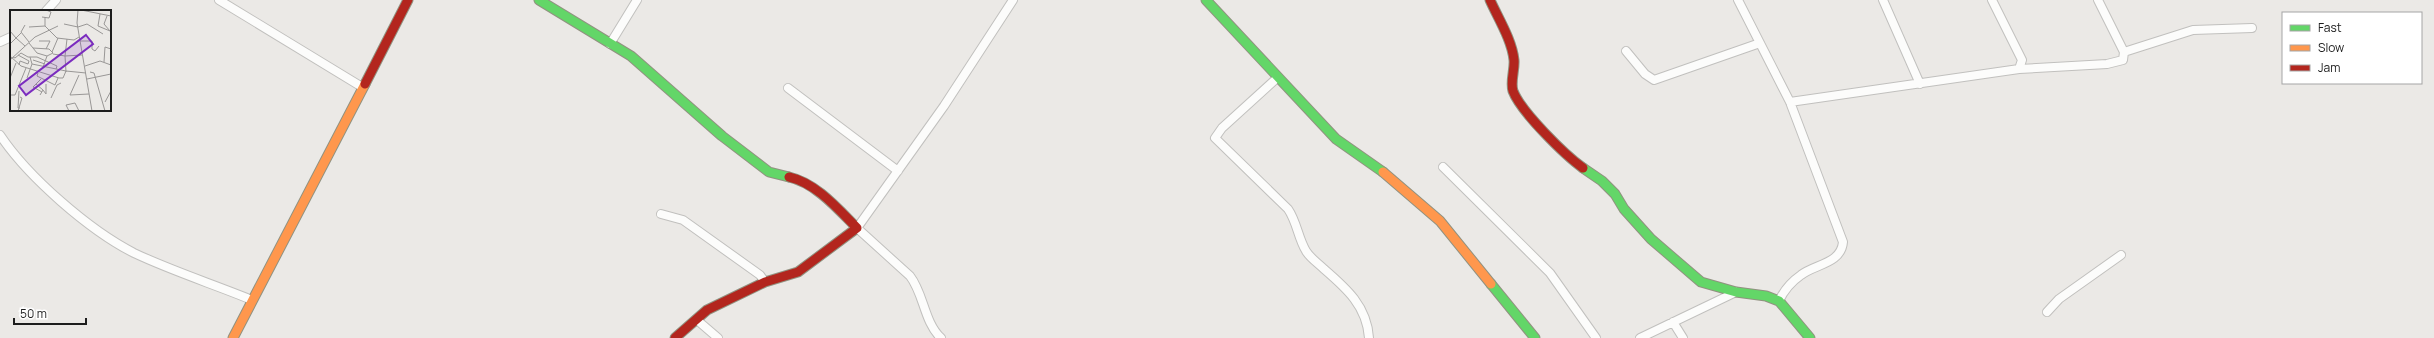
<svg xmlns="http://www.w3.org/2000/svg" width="2434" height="338" font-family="Manrope,sans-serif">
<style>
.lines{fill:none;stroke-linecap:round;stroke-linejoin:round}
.street-casing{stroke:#c1c0be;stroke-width:10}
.fast-casing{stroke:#919280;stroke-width:11}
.slow-casing{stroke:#919280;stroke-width:11}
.jam-casing{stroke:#919280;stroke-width:11}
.street{stroke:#fcfcfb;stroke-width:8}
.fast{stroke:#63d668;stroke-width:9}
.slow{stroke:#ff974d;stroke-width:9}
.jam{stroke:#b3261e;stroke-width:9}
.inset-road{fill:none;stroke:#999796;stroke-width:1}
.view{fill:#7b2cbf;fill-opacity:0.15;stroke:#7b2cbf;stroke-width:2}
.inset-edge{fill:none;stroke:#1d1d1d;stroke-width:2}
</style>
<rect width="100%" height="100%" fill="#ebe9e6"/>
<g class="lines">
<defs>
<path id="street" d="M219,0L362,87
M1738,0L1790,102L1843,242C1841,264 1815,264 1801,275C1791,282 1784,290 1779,301
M1883,0L1920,84
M46,11L56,0
M0,42L11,37
M610,44L637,0
M1626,51L1645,74L1654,80L1760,43
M2124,52L2193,30L2252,28
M2019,69L2107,64L2123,60L2124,52L2098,0
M1277,78L1222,128L1215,138L1288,209C1297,222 1298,238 1306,251C1310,258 1318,263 1324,269C1346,288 1367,306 1369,338
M788,88L898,171
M1790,102L2019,69L2022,60L1992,0
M0,135C28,177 89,230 134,253C172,271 213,284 252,300
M1443,167L1550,273L1596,338
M661,214L683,220L760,275L765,282
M2047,312L2059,299L2121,255
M697,320L718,338
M1673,322L1683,338
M941,338C924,322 924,294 910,276L857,228L944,106L1013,0
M1640,338L1736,292"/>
<path id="fast" d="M539,0L631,56L722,136L769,172L789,177
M1206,0L1336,139L1383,172
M1583,168L1602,181L1615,194L1624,209L1651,239L1701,282L1736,292L1766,296L1779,301L1810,338
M1491,284L1535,338"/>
<path id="slow" d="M1383,172L1440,221L1491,284
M233,338L365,84"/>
<path id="jam" d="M1490,0C1498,18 1512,40 1514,60C1515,69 1510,82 1513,91C1521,112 1565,155 1583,168
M365,84L408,0
M675,338L707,310L765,282L798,272L857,228C838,209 816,183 789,177"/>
</defs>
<use href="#street" class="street-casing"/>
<use href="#fast" class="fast-casing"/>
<use href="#slow" class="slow-casing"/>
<use href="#jam" class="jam-casing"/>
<use href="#street" class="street"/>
<use href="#fast" class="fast"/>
<use href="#slow" class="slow"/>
<use href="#jam" class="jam"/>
</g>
<g transform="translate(10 10)">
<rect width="101" height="101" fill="#ebe9e6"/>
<path class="inset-road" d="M68,0L67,13L82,101M71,0L101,6M90,4L88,16L100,21M97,6L94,14L100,21M32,7L39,8L41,2L36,0M35,7V16L47,28L64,30L69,27M54,14L68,17L77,14L93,24M15,15L11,22L19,32M19,17L35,16M0,21L6,28L0,34M11,23L6,28L15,36M57,29L55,46L72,45M29,31H40L36,39M70,31H82V39L85,41L89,36M19,33L27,43L37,46M23,38L39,39L43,43L37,46L33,57M42,42L48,28M43,44L55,46L56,62M8,45L19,51L18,54L10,51L9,55M0,46L11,56L49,68H53L56,61L76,63M3,47L5,48L11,43L18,47H27L47,56L46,59M20,47L22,54L56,61M0,50L25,27L48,16M23,50L35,54M94,52L95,37L101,39M75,56L90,51L101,55M80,62L84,63L95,101M28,63L27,66L45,75L48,68M69,65L60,85L79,84M0,68L6,53M17,68L22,54M77,69L101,64M26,74L23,77L32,82M33,80L36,84V74M9,81L8,98H10M0,85H5L16,58M30,85L33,80L26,74L31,69M41,88L47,75L51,73M95,92L101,81M8,101L12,88L10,87M59,101L56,95L65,93L69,101"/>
<path class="view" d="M76,25L83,34L16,85L9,76Z"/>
<rect width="101" height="101" class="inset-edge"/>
</g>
<rect x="2282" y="12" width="140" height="72" fill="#ffffff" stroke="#a5a5a5"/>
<rect x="2290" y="25" width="20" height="6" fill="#63d668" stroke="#a5a5a5"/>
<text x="2318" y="32" font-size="12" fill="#1d1d1d">Fast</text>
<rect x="2290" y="45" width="20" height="6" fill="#ff974d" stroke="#a5a5a5"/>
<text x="2318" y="52" font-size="12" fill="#1d1d1d">Slow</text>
<rect x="2290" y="65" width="20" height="6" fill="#b3261e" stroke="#a5a5a5"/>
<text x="2318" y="72" font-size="12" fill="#1d1d1d">Jam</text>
<path d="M14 318v6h72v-6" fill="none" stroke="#1d1d1d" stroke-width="2"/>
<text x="20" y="318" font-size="12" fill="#1d1d1d" stroke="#ffffff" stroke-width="3" paint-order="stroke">50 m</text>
</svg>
